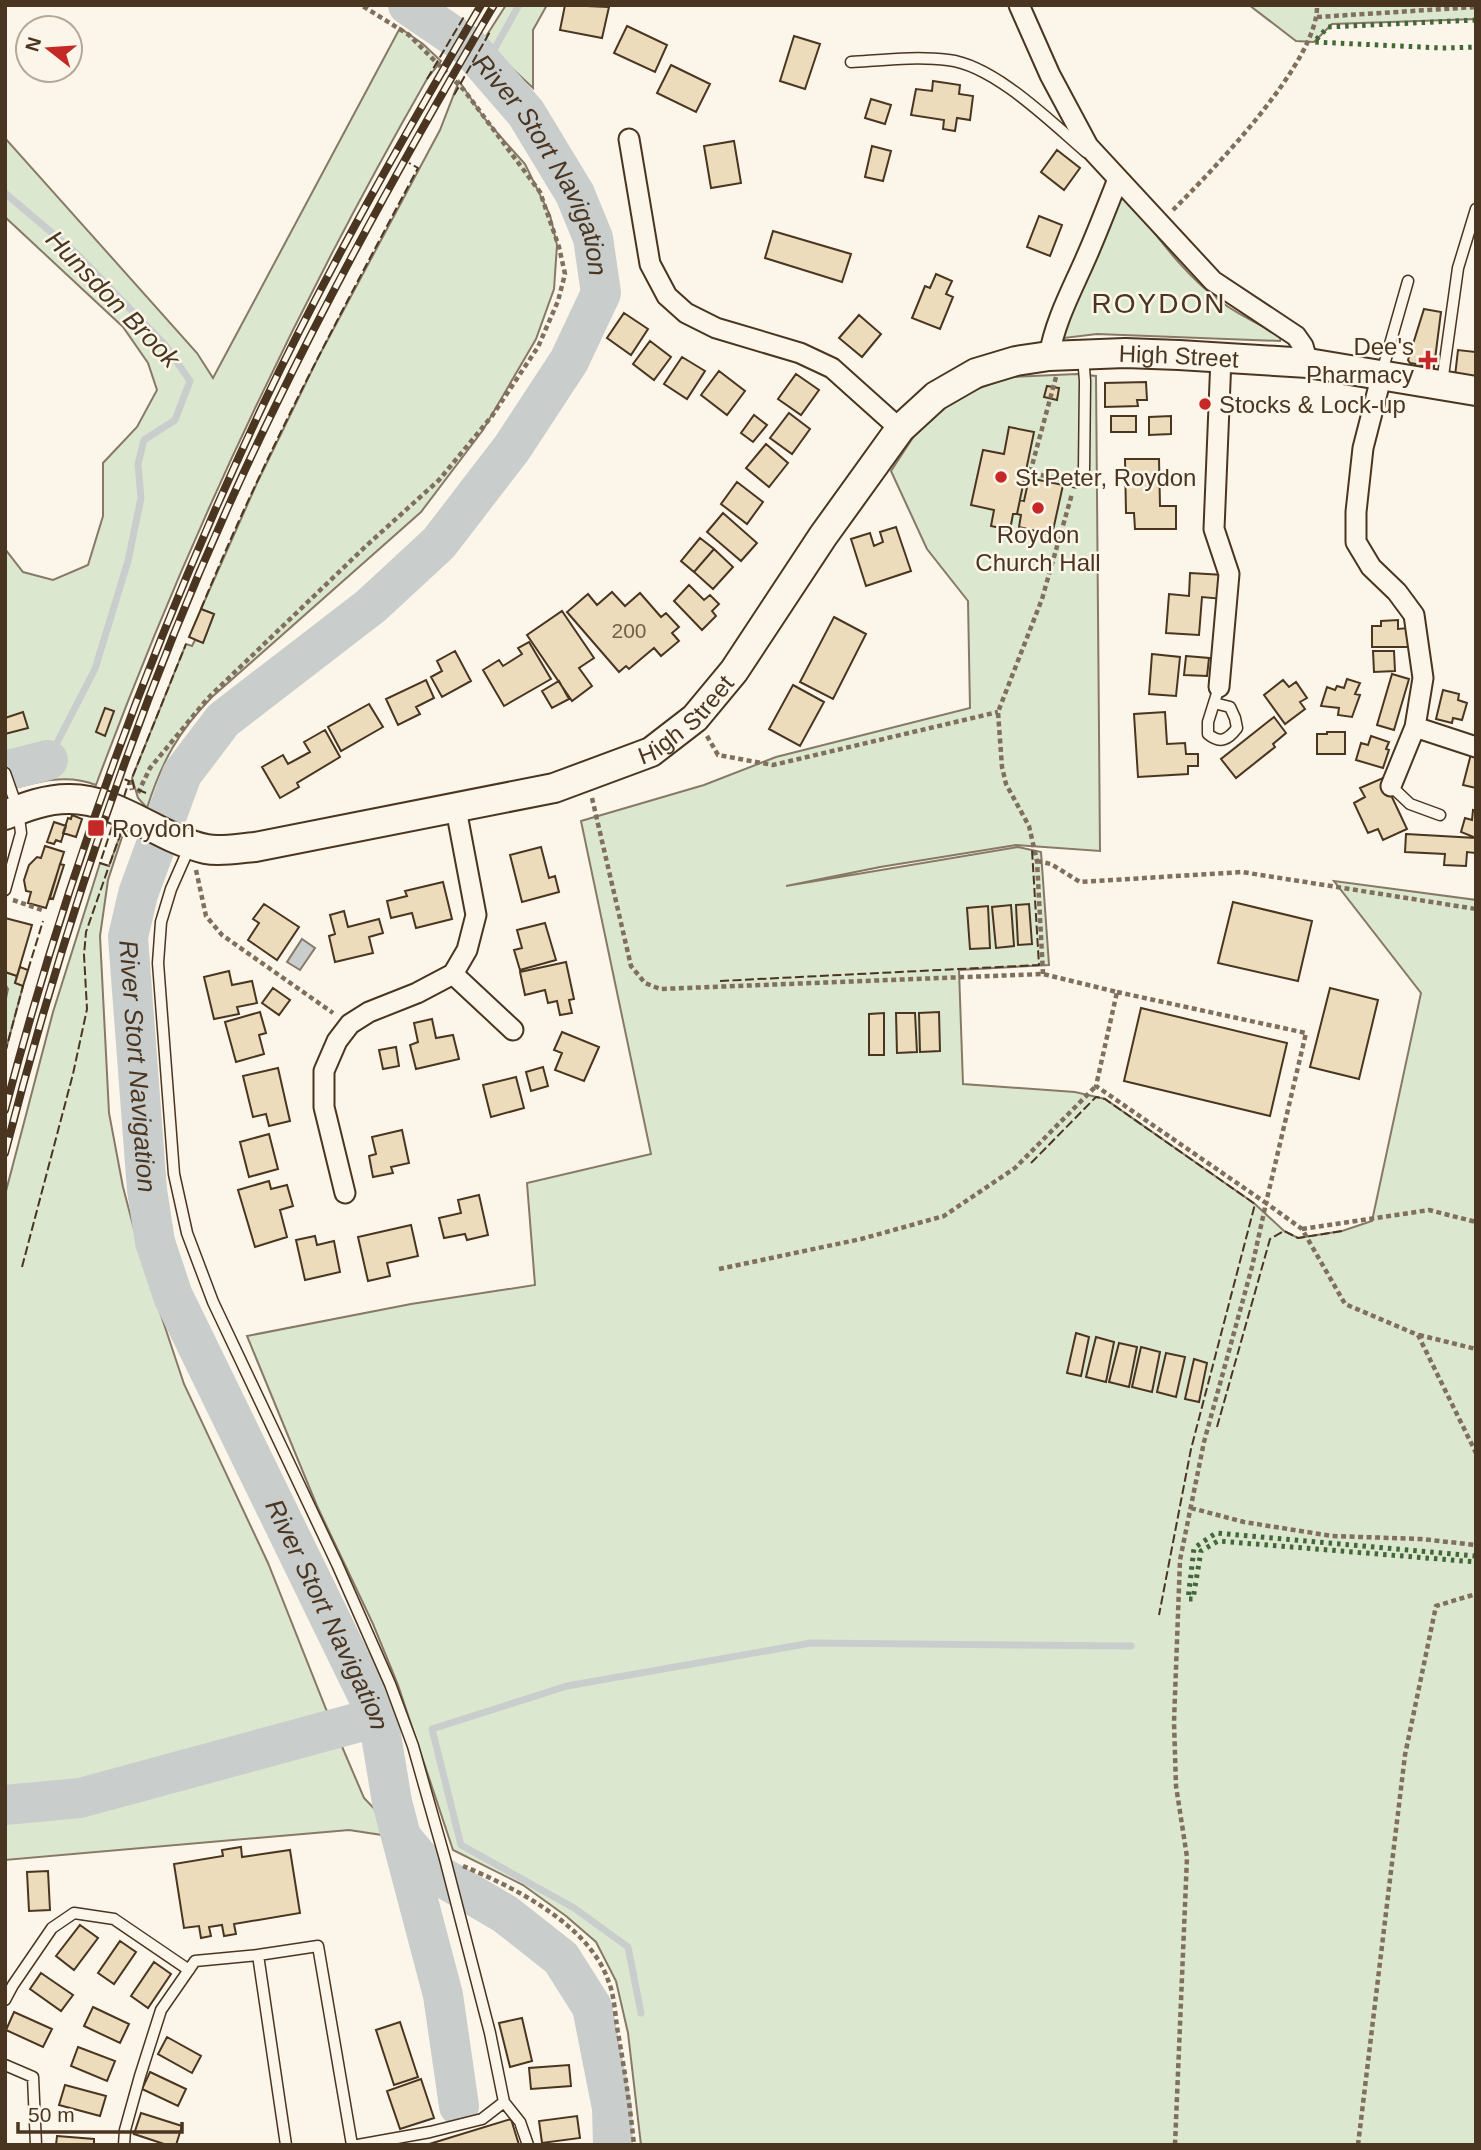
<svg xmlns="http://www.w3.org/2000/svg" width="1481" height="2150" font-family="Helvetica,sans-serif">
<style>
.green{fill:#dce7d0;stroke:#887966;stroke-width:2}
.water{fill:#c9cecd;stroke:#887966;stroke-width:2}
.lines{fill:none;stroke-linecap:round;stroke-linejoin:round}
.stream{stroke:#c9cecd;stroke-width:7}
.river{stroke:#c9cecd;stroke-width:40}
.building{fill:#ecdcbc;stroke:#4a3520;stroke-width:2}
.service-casing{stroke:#4a3520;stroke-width:13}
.minor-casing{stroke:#4a3520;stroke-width:23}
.secondary-casing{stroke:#4a3520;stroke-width:32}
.path{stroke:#7f6f5c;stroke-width:4.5;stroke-dasharray:5 3.5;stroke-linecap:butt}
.service{stroke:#fbf6e9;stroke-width:10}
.minor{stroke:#fbf6e9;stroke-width:19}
.secondary{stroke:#fbf6e9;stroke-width:28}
.rail-casing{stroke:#4a3520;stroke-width:8}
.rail{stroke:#fbf6e9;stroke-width:5;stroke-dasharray:16;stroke-linecap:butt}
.hedge{stroke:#436837;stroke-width:5;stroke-dasharray:3.5 5;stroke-linecap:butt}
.fence{stroke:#4a3520;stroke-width:2;stroke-dasharray:9 3.5;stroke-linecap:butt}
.poi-dot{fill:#c62828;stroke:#fbf6e9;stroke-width:2.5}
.labels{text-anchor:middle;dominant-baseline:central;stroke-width:5;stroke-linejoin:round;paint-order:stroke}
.number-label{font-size:21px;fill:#725f47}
.poi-label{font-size:24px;fill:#4a3520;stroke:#fbf6e9;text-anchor:start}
.street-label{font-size:24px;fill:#4a3520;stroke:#fbf6e9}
.water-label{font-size:26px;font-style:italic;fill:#4a3520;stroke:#fbf6e9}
.quarter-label{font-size:28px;letter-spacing:2px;fill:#4a3520;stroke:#fbf6e9}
</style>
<rect width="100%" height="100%" fill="#fbf6e9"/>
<path class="green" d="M506,5H547L533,30V88L483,41Z
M1249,5H1476V19L1332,24L1314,42L1296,41Z
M400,28L423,44L441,61L427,79C296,308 188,537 96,785C66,773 35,782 5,791V549L23,572L53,580L88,565L103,516V463L137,427L157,390L148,363L123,327L5,217V138L197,353L213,378Z
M459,81L484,118L525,164L550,215L557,245L554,289L536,339L483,430L421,512L212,697C178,732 162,761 147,808L138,798L132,778L186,644L192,646L195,640L203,642L214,614L201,609L257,483L319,356L440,130Z
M1121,199L1128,200C1157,235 1183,274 1220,301C1238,315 1261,325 1281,336L1280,341L1097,334L1064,338L1061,335L1115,204Z
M1077,374L1096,376L1100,851L1016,845L880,867L786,886L1018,847L1041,852L1049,965L959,970L963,1084L1075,1092L1105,1099L1255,1204L1284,1231L1298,1238L1342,1231L1372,1221L1421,993L1334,881L1476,900V2145H641L628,2033L616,1981L596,1942L566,1916L523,1885L453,1850L398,1685L373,1624L317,1506L247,1336L411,1304L535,1285L527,1183L651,1154L581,821L704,785L776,757L970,708L968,601L927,549L891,471L914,436L937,410L974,390L1011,377Z
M122,830L124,831L108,880L100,936L109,1113L123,1187L140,1252L184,1384L268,1563L326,1709L364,1798L402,1838L349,1830L5,1860V1195L53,1012L100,863L109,866Z
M5,972L17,976L15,983L23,986L5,1053V1003L8,989L5,984Z"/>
<path class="water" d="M302,939L315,948L300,970L287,962Z"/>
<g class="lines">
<path class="stream" d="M485,66L519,5
M5,193L78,255L166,346L190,381L175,420L144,440L138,464L141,498L128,561L95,669L48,760
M641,2013L628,1947L574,1908L461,1845L432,1729L567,1686L811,1643L1131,1646"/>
<g class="river">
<path id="s1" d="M408,5L468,46L526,113L575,194L593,238L601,293L569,361L512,448L439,543L371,606L223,720L182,774L138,894L128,937L147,1190L155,1242L173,1296L378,1717L392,1802L443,1995L459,2106"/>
<path d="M5,771L48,760"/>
<path d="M5,1805L80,1798L378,1717"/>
<path d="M402,1838L428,1869L505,1914L561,1958L592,2007L612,2108L613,2145"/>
</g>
</g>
<path class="building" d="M565,5L609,7L602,38L560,30Z
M627,26L667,45L655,72L614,53Z
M794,36L820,44L805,89L780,81Z
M671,65L710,84L696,112L657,93Z
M933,81L960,85L959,94L973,96L970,120L957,118L955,131L943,129L944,120L911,115L916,89L932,91Z
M871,99L891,105L885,124L865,118Z
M734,141L741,183L711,188L704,146Z
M872,146L891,151L883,181L865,177Z
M1057,150L1080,168L1064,190L1041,172Z
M1039,216L1062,225L1050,256L1027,247Z
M773,231L851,254L842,282L765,258Z
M936,274L952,281L946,294L953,297L940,329L912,318L925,286L930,288Z
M1424,309L1441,312L1434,367L1410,363L1408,360Z
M624,313L648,329L631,355L607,338Z
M859,315L881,334L862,357L839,338Z
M650,341L671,357L654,380L633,364Z
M1476,348V378L1455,376L1458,350L1475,352Z
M682,357L705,371L687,399L664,384Z
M719,371L745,391L727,415L701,395Z
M796,374L819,390L801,415L778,399Z
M1146,382L1147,400H1137L1138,406L1105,407V383Z
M1047,386L1059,388L1057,400L1044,397Z
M789,413L810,429L792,454L770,438Z
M754,415L767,425L753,442L741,433Z
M1111,416H1136V432H1111Z
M1171,416V434L1149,435V417Z
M1009,427L1034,432L1017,514H1013L1010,530L991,526L994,510L971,505L983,450L1004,454Z
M766,444L788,463L769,487L746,468Z
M1125,459H1159L1160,506H1176V529H1135L1134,513H1126Z
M1029,478L1063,485L1052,535L1019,527L1021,515L1017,514L1020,500L1024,501Z
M737,482L763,502L747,524L721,504Z
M723,513L757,543L741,561L707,532Z
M896,527L911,571L866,586L851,539L870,533L874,546L883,542L880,532Z
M700,538L714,549L694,572L681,561Z
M714,549L733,567L713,589L694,572Z
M1190,573L1224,575L1223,599L1202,597L1199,635L1166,633L1169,594L1189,596Z
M689,585L704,600L710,595L719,604L712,611L716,616L702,630L674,601Z
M612,592L625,606L640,593L661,617L666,613L679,627L672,633L679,641L661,656L654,648L629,669L626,666L619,672L567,612L588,594L597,605Z
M201,609L214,614L203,643L189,637Z
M562,611L594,658L579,668L592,686L572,701L527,635Z
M834,617L866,634L833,699L800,682Z
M1398,620V629L1408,628V647H1372V626H1381V621Z
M529,642L551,679L504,706L483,670L499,660L503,666L522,654L518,648Z
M455,651L471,681L442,697L431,677L442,671L437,661Z
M1373,651H1394L1395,671L1374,672Z
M1152,654L1180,657L1176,696L1149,694Z
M1186,656L1209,658L1207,676L1184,675Z
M1392,674L1409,679L1394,730L1377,725Z
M1347,679L1360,683L1355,694L1360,695L1352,717L1338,715L1339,708L1321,706L1327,687L1335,690L1337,686L1344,688Z
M426,680L434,698L416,707L420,714L398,725L386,699Z
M1283,680L1289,687L1296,682L1307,698L1300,702L1305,709L1285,724L1264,695Z
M559,681L569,699L552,708L542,691Z
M793,685L824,702L800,746L769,729Z
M1443,690L1459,694L1458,700L1467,703L1462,720L1453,718L1452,723L1436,719Z
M369,704L383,727L341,751L328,727Z
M105,708L114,711L105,736L96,732Z
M23,712L28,728L5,734V718Z
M1165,712L1167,744L1185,743L1186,754H1198V766H1188V774L1138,777L1134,714Z
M1274,717L1286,733L1273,744L1275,747L1236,778L1221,759Z
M325,730L340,757L297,783L299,787L280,798L262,767L283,755L288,764L310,752L304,742Z
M1327,732H1345V754H1317V734H1327Z
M1371,736L1389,742L1386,749L1389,750L1383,768L1356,760L1361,743L1368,745Z
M1471,754L1476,755V788L1463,785Z
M1383,778L1407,829L1383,840L1378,829L1368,833L1354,803L1365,797L1360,788Z
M1473,810L1476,811V838L1461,832L1465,818L1472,820Z
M72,815L82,819L76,837L63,833L68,818L71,819Z
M54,822L66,826L61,842L56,840L54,844L47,842Z
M1406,834L1476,838L1475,853L1467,852L1466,866L1444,865L1445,854L1405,852Z
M45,846L64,852L46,908L28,903L31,892L26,891L24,880L29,865L37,857L41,858Z
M541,847L549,878L555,876L559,892L522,902L510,855Z
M60,864L64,865L53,899L50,898Z
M443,882L452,919L416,928L412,913L391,918L387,901L407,896L405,891Z
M1233,902L1312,921L1298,981L1218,963Z
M264,904L299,927L277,960L248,940L259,923L253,919Z
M1029,904L1032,944L1018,945L1016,905Z
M1011,905L1014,946L996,948L992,907Z
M988,906L990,948L970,949L967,908Z
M344,911L348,927L379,919L383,933L369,937L373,953L335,962L329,936L335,934L330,915Z
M5,918L32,925L17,976L5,972Z
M545,923L556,960L520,970L514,950L522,948L517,930Z
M566,962L574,999L569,1000L572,1013L560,1015L557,1001L548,1003L545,990L525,995L520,972Z
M20,967L28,970L23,986L15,983Z
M229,971L232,985L252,981L257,1003L237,1007L239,1014L214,1019L204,977Z
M273,988L290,1000L279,1015L262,1003Z
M1330,988L1378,1000L1359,1079L1310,1067Z
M1141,1008L1287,1043L1270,1116L1124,1081Z
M260,1012L266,1033L259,1035L264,1054L236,1062L225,1022Z
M939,1012L940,1051L920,1052L919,1013Z
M884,1013V1055H869V1014Z
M896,1013H915L917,1052L897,1053Z
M432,1019L436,1038L453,1035L459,1059L416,1069L410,1045L418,1042L414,1023Z
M562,1032L599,1047L584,1081L555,1070L562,1053L554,1050Z
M396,1047L399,1066L383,1069L379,1050Z
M543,1067L548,1086L531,1091L526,1072Z
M278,1068L290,1121L269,1126L266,1114L253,1117L243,1076Z
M516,1077L524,1108L491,1117L483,1085Z
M402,1130L409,1163L391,1167L393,1173L373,1177L369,1156L376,1154L372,1137Z
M269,1134L278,1169L249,1177L240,1142Z
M269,1181L271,1189L287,1185L293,1206L280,1210L287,1237L255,1247L238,1190Z
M479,1195L488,1235L467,1240L465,1234L444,1238L439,1218L461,1213L458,1200Z
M411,1225L418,1256L387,1263L390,1276L368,1281L358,1237Z
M315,1236L317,1245L334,1241L340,1272L305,1280L296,1240Z
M1076,1333L1089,1337L1081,1376L1067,1373Z
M1096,1337L1114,1342L1106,1382L1086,1377Z
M1119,1343L1137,1347L1129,1387L1109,1382Z
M1141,1347L1160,1352L1152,1392L1132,1387Z
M1166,1353L1185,1357L1176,1397L1157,1392Z
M1194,1359L1207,1363L1199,1402L1185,1399Z
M241,1847L242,1857L290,1850L300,1913L234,1924L236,1934L224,1936L222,1925L209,1927L211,1936L201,1938L199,1926L184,1928L174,1864L223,1856L222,1850Z
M48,1871L50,1910L29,1911L27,1872Z
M80,1925L98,1938L74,1970L56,1956Z
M120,1941L136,1952L114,1984L98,1973Z
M154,1962L171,1974L148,2008L131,1996Z
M41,1973L73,1995L61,2011L30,1989Z
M93,2007L129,2024L120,2043L84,2026Z
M14,2012L52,2029L43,2047L6,2030Z
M522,2018L532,2061L510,2067L499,2023Z
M400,2022L418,2077L394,2085L376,2030Z
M167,2037L201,2056L192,2073L158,2054Z
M78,2047L115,2061L107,2081L71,2066Z
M569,2065L571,2086L531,2089L529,2068Z
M150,2072L186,2089L178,2106L142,2089Z
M421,2079L434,2118L400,2129L387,2091Z
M65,2085L106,2096L100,2116L59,2105Z
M141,2113L182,2126L176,2145H167L134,2134Z
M577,2116L580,2138L542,2143L539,2121Z
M511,2119L519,2145H426Z
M57,2136L94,2139V2145H56Z"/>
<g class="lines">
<defs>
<path id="service" d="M851,62C883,60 917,56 948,60C994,65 1051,122 1086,152
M1382,372L1408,281
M1442,383L1458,268L1476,209
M1075,482L1084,470L1085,381L1083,356
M1214,703L1230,707L1235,718L1237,728C1228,740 1220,744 1208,734V722L1219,687
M5,773L18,810L21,833L5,890
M1391,786L1410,804L1440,815
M190,846L171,889L161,922L158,963L174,1174L187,1233L213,1302L337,1564L390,1684L413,1746L445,1859L490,2033L504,2102L520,2122L528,2145
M258,1955L318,1946L352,2145
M5,2000L13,1985L52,1928L74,1913L114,1919L189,1970
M5,2065L33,2077L36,2145
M124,2145L125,2130L140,2076L161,2010L195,1961L258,1955L286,2145
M358,2145L430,2132L482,2119L504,2102"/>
<path id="minor" d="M1019,5L1050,75L1088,146L1213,281L1296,336L1303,346L1308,363
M629,139L650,264L667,296L686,313L716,328L800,353L832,368L900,429
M1049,356C1055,321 1071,292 1085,260C1097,233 1107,207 1118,179
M1382,374L1363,448L1356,512V542L1371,567L1397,592L1414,615L1423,678L1415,727L1391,786
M1219,687L1229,574L1214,529L1221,358
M1415,727L1476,747
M453,974L513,1030
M345,1193L324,1107V1071L337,1041L350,1024L369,1012L417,993L453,974L467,950L476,915L456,809"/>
<g id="secondary">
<path id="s2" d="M5,815C25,807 46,799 68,799C118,798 159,839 206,849C221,852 240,848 255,847L554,788L651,752L695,718L734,671L823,536L900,429L936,396L976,373L1016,361L1049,356L1125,353L1179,355L1308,363L1476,391"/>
</g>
</defs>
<use href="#service" class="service-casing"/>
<use href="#minor" class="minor-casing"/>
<use href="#secondary" class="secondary-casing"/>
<path class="path" d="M1317,17L1476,7
M1173,210C1213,170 1319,61 1317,5
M1056,377L1030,473L1062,479
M707,736L718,755L773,765L998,712
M130,780L132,790
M138,793L150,768L208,698L366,546L439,480L492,416L538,347L558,301L565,274L559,247L540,192L464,90L409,35L361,5
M592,798L631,966L645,983L660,989L1043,974L1117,992L1096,1086L1266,1203L1252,1267L1204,1442L1180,1560L1174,1722L1176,1786L1187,1857L1175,2145
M1037,861L1051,864L1080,882L1242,872L1476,909
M196,870L206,916L222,935L333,1013
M13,900L42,910
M1043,974L1037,861L1029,826L1006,784L1002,767L998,712L1042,599L1072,494
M1117,992L1306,1033L1266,1203L1302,1229L1345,1304L1418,1335L1476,1453
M1302,1229L1429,1210L1476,1222
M719,1269L861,1239L944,1216L1015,1168L1096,1086
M1419,1335L1476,1349
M1191,1508L1244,1522L1332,1536L1421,1539L1476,1545
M463,1866C514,1887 589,1925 608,1980C614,1994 615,2012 617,2027C624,2066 630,2105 634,2145
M1358,2145L1405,1755L1436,1606L1476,1594"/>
<use href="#service" class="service"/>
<use href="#minor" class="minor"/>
<use href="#secondary" class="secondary"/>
<defs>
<path id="rail" d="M5,1110C69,867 156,632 263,405C328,268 404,136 481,5
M5,1153C71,897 158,646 274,409C341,271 416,137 494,5"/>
</defs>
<use href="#rail" class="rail-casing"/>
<use href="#rail" class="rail"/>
<path class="hedge" d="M1476,20L1328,27L1314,42L1442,48L1476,47
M1476,1556L1216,1533L1194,1548L1188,1599H1193L1201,1551L1218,1541L1476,1562"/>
<path class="fence" d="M427,79L465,15
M454,95L491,30
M201,609C263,457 341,312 418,168L409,163
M146,793L134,788L132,778L186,644
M124,797L129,781L124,779
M112,827L122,830L109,866L100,863Z
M28,970L43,921
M720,981L1039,965L1032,850
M5,1053L23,986
M1031,1163L1096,1097L1105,1099L1255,1204L1191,1449L1159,1615
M22,1267L73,1074L87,1009L84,955L86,932L109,866
M1217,1427L1270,1239L1284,1231L1298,1238L1342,1231"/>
</g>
<g class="poi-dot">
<path d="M1424.5 349.5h7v7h7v7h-7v7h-7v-7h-7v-7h7z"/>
<circle cx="1205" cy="404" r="7"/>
<circle cx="1001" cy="477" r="7"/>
<circle cx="1038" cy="508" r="7"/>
<rect x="87" y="819" width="18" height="18" rx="3.5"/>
</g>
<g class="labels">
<g class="number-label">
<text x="629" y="630">200</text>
</g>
<g class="poi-label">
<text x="1414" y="346" text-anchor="end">Dee's<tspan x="1414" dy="28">Pharmacy</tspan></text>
<text x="1219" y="404">Stocks &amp; Lock-up</text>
<text x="1015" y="477">St Peter, Roydon</text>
<text x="1038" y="534" text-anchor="middle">Roydon<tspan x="1038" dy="28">Church Hall</tspan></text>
<text x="112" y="828">Roydon</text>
</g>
<g class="street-label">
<text stroke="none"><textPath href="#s2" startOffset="1381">High Street</textPath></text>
<text stroke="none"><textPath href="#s2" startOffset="718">High Street</textPath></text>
</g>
<g class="water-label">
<text stroke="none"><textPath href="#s1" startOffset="215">River Stort Navigation</textPath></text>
<text transform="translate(113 299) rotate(46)">Hunsdon Brook</text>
<text stroke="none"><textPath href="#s1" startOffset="1307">River Stort Navigation</textPath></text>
<text stroke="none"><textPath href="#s1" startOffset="1895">River Stort Navigation</textPath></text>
</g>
<g class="quarter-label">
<text x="1159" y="303">ROYDON</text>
</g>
</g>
<rect width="1481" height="2150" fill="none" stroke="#4a3520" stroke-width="14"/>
<g transform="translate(49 49) rotate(287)"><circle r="33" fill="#fbf6e9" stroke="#b4a999" stroke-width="2"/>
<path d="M0-5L12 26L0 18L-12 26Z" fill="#c62828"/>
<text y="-10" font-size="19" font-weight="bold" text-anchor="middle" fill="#4a3520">N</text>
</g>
<path d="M18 2122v10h164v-10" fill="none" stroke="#4a3520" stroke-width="3.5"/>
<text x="28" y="2122" font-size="21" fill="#4a3520" stroke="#fbf6e9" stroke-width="5" paint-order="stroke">50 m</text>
</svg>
